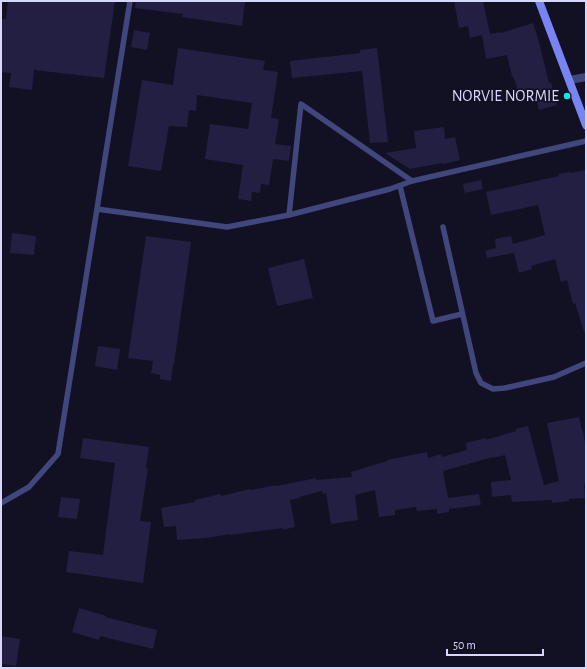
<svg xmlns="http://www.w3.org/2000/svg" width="587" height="669" font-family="'Alegreya Sans',sans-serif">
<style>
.building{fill:#221f42}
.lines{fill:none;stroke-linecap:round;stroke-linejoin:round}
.lane{stroke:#41467d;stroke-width:5.5}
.street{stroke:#41467d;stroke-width:8}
.secondary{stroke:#7884f1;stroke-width:8}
.poi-dot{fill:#17e7e1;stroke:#121123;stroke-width:1.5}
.labels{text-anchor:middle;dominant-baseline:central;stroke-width:3.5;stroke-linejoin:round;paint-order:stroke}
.poi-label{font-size:16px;fill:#d7d7fb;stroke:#121123;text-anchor:end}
</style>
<rect width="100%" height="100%" fill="#121123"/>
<path class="building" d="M8,1H115L104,78L34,70L32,90L9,87L11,73L1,72V19H6Z
M136,1H245L242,26L182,17L183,14L135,8Z
M454,1H483L490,34L501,32V33L533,23L539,42L549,83L551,82L557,105L539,110L534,88L519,93L513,76H512L507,55L486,59L482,35L470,38L468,26L459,28Z
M134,30L150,33L147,50L131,47Z
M178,48L265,61L263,70L278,72L271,118L279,119L275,144L291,146L289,161L273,159L269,185L261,184L260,193L252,192L251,201L238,199L243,165L205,159L210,124L248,129L252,103L197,95L196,111L189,110L187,127L169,126L161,171L128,166L142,80L173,85Z
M377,48L388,142L370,143L362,71L292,78L290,61L360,53V50Z
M444,127L445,139L455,137L460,160L443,164L442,163L410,169L385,153L416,148L414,131Z
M586,170V332H584L575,303L573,304L567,280L561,282L555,259L531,266L532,269L519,273L514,253L487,258L485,251L496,248L495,239L511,236L513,244L545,235L538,205L491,215L486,192L559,176L558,174L570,172V173Z
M481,180L483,189L465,193L463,184Z
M12,233L36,236L34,255L10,253Z
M146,236L191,242L174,364H173L171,381L160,379V375L151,373L153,361L128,358Z
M304,259L313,298L277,306L268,268Z
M98,346L120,349L117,370L95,366Z
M579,417L582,431H583L586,450V484H584L585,498L569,499V501L552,503V500L512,502L511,495L492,497L491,482L511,480L505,455L493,458V457L443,471L448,498L479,494L481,505L449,509V512L437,514V509L417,511L416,507L395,510V515L379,517L375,490L355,495L358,520L331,524L326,493L323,494L322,491L299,497L300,498L290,500L295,527L283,530V528L230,535V534L206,538L177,540L176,526L164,527L161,508L195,502V500L220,494L221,496L250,489L251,490L276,485V486L307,480L315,478L316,480L352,477L351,472L387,461V460L427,452L428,458L441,454L442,457L467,450L466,443L486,438V440L516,431V429L528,426L544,485L559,481L547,423Z
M83,438L149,447L146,468H148L140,521L151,522L143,583L66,572L69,551L103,555L115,463L80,458Z
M61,497L80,499L77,519L58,517Z
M79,608L106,616L105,617L157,630L153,649L100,636L99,640L72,632Z
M1,636L20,639L16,666L1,664Z"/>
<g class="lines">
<path class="lane" d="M400,186L433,321L462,314
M97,209L227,227L289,215L390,189L412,181L586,141
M289,215L301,104L412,181
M443,227L476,373L481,383L493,389L505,388L554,377L586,363
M1,503L29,487L58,454L130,1"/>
<path class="street" d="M570,80L586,77"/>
<path class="secondary" d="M539,1L586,125"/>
</g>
<circle class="poi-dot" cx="567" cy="96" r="4"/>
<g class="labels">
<g class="poi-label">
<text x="559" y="96">NORVIE NORMIE</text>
</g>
</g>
<rect width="587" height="669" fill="none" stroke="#d7d7fb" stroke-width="4"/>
<path d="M447 649v6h96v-6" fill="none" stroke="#d7d7fb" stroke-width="2"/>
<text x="453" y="649" font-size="12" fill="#d7d7fb" stroke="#121123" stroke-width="3" paint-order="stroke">50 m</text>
</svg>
